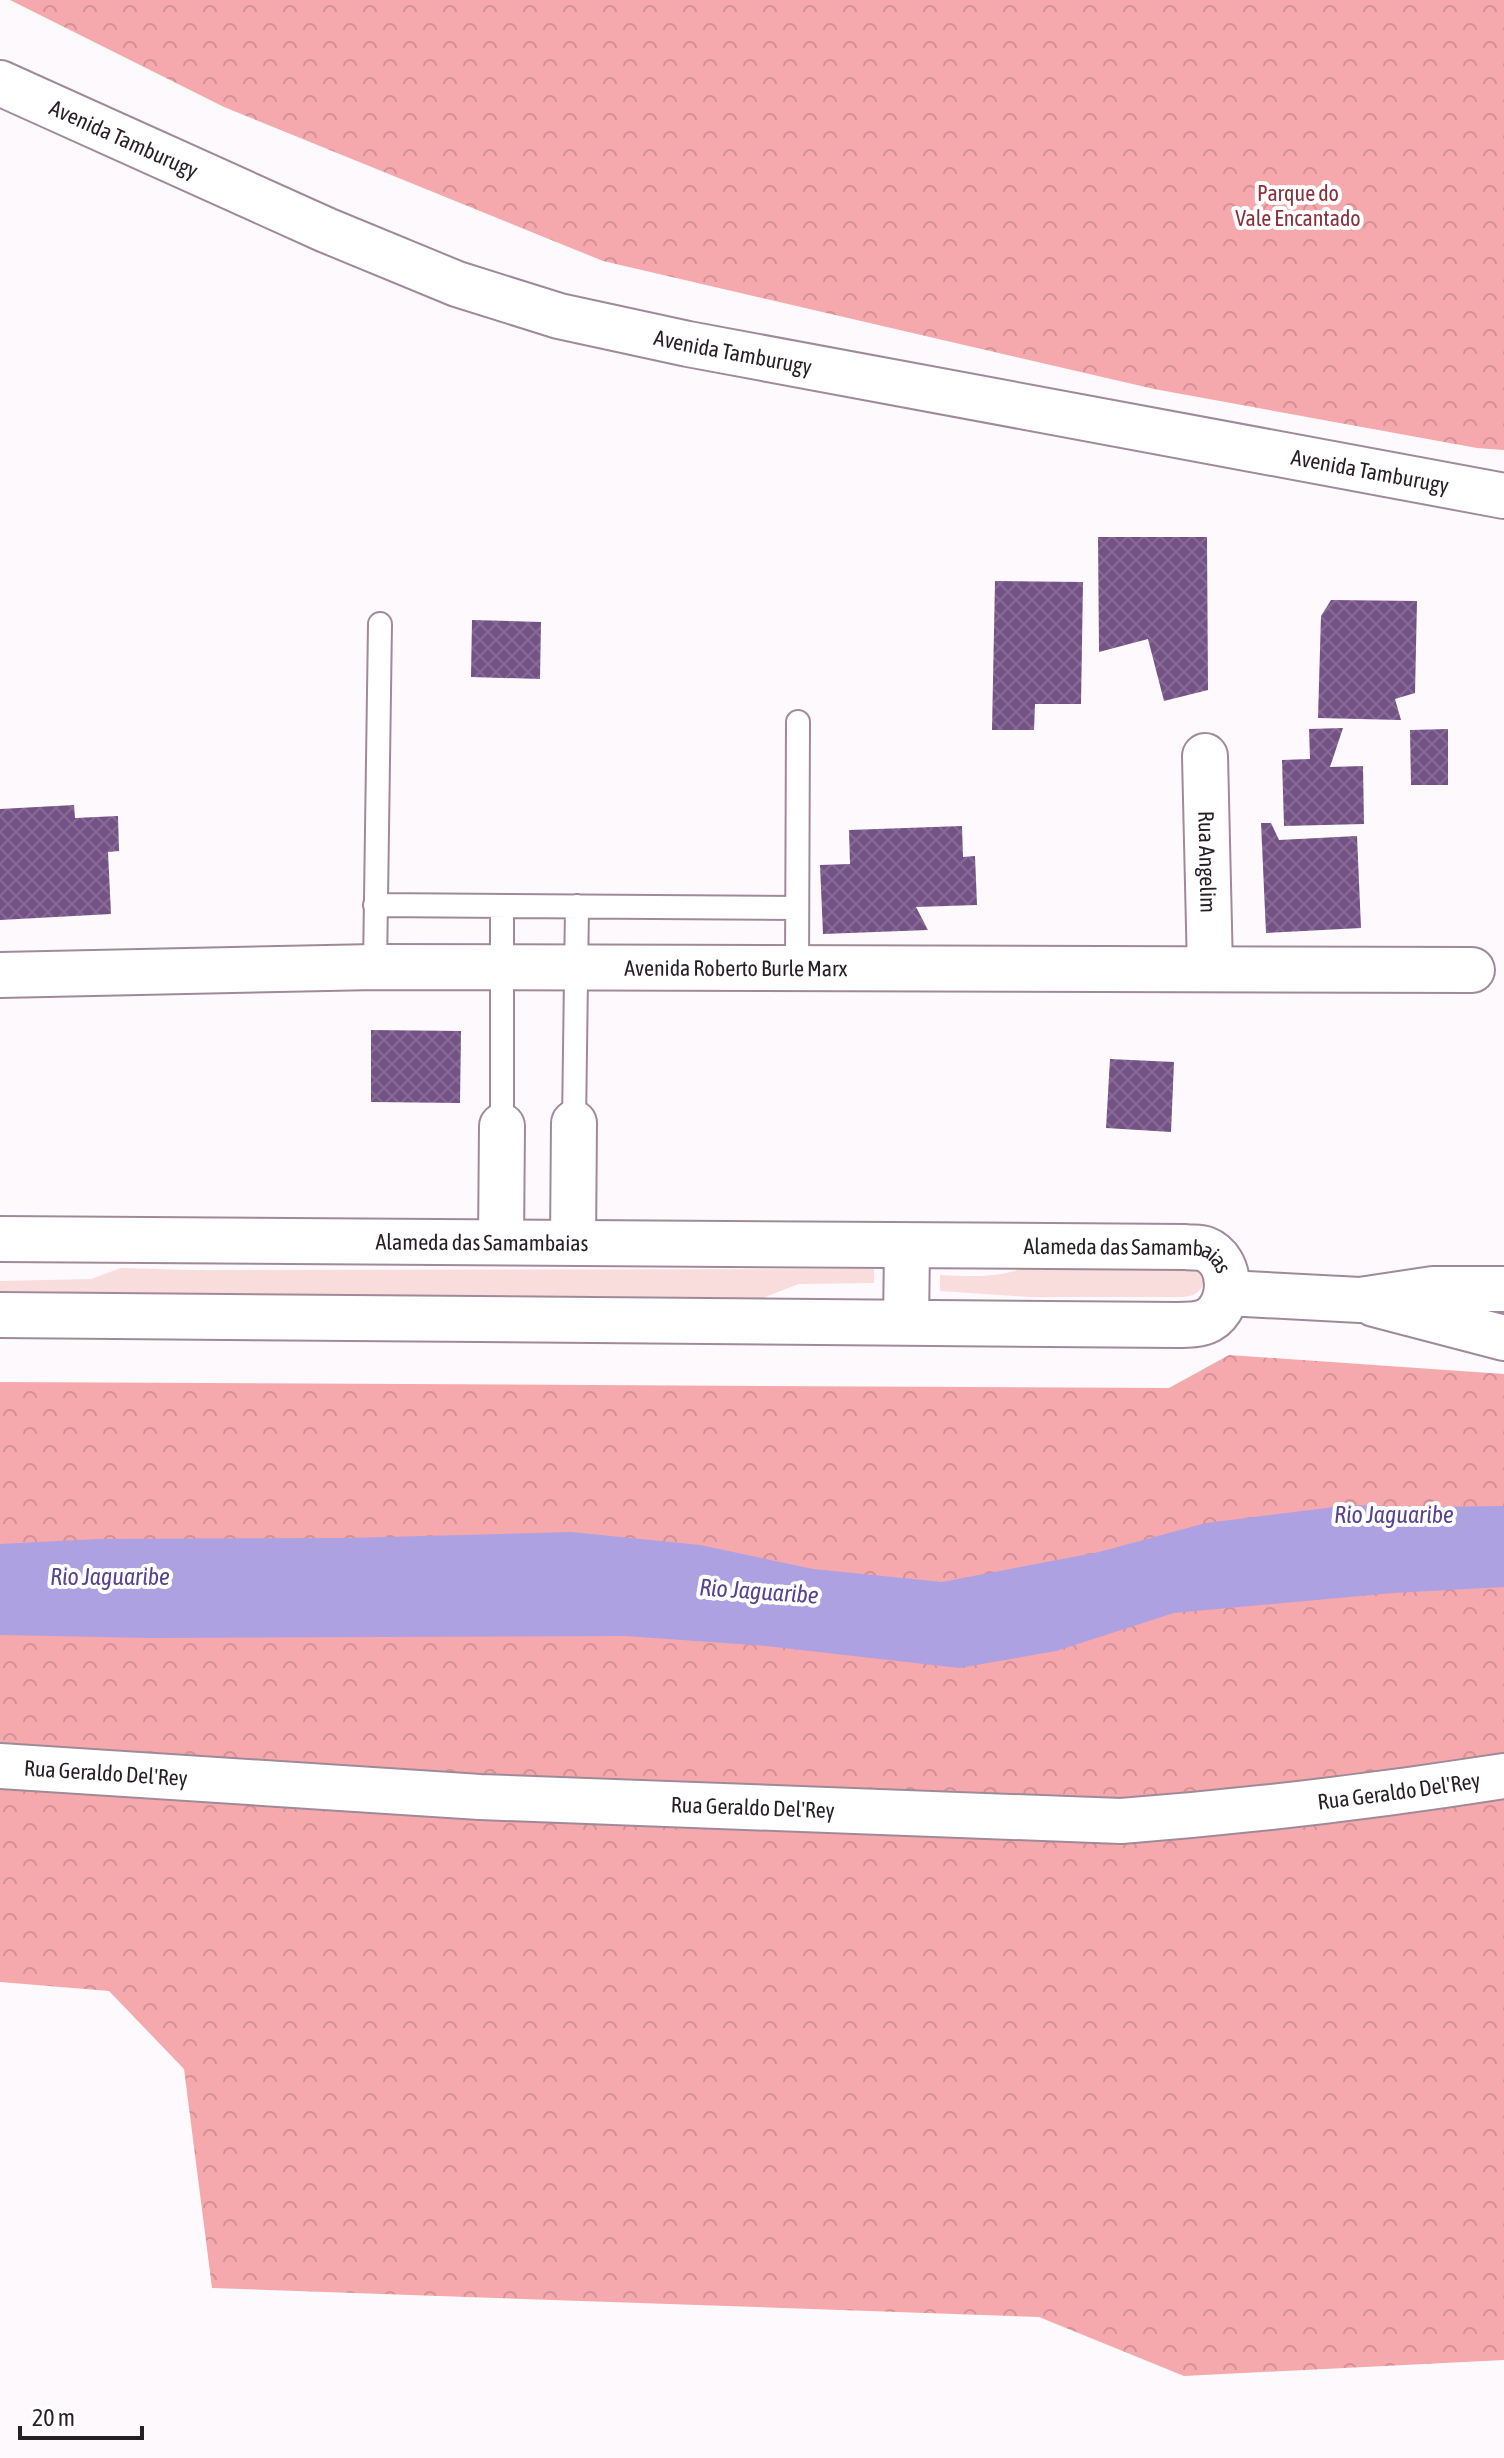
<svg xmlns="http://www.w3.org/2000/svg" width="1504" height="2458" font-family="'Asap Condensed',sans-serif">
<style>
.green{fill:#f9dcdc}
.forest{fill:url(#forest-crowns)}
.water{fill:#ada1e1}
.building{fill:url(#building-cross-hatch)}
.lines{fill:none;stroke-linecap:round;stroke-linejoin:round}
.service-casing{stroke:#a08a9a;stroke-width:26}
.minor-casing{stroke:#a08a9a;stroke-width:48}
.secondary-casing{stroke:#a08a9a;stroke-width:48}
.service{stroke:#fff;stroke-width:22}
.minor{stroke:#fff;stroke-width:44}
.secondary{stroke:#fff;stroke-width:44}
.labels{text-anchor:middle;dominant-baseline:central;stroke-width:8;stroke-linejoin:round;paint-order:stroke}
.street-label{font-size:22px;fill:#271f25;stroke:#fff}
.park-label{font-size:22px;fill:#89303b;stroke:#fff}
.water-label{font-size:24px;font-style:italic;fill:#57438f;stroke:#fff}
</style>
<defs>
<pattern id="forest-crowns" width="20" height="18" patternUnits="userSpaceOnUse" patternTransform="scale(2)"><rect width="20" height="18" fill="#f6a9ad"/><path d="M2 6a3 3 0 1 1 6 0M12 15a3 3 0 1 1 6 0" fill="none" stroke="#d39195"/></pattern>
<pattern id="building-cross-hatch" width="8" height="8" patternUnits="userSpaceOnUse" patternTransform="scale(2)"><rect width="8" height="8" fill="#745286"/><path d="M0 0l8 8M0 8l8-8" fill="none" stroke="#866c94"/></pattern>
</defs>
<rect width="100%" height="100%" fill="#fef9fd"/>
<path class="green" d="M1051,1257L1188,1262L1206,1276C1202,1291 1197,1296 1182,1297H1031L940,1291V1275C990,1277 1004,1278 1051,1257Z
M121,1268L190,1270L874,1269V1283L799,1284L755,1301L0,1291V1281L91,1279Z"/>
<path class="forest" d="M10,0H1504V450L1477,448L1154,389L603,261L224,107Z
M1229,1355L1504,1374V2360L1184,2376L1039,2317L212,2288L184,2069L109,1991L0,1982V1382L1169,1388Z"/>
<path class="water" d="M1351,1505L1426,1507L1504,1506V1587L1393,1593L1174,1613L1056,1651L959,1668L766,1646L625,1636L151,1638L0,1635V1544L98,1539L346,1538L571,1532L700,1545L813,1569L942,1582L1099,1552L1206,1523Z"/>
<path class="building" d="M1098,537H1207L1208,690L1164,701L1148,639L1099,652Z
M995,581L1083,582L1081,704H1035L1034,730H992Z
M1331,600L1417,601L1415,693L1395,699L1401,720L1318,718L1321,616Z
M472,620L541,622L540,679L471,677Z
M1343,728L1330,767L1363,766L1364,824L1284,826L1282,760L1310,759L1309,729Z
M1448,729V785H1411L1410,730Z
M74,805L75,818L118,816L119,851L108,852L111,914L0,920V809Z
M1261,823H1271L1279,840L1357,836L1361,928L1266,933Z
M962,826L963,857L975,856L977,905L916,907L928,930L823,934L820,865L850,864L849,830Z
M371,1030L461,1031L460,1103L371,1102Z
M1110,1059L1174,1062L1171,1132L1106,1128Z"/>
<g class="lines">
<defs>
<path id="service" d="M375,905L797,908
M375,967L380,624
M797,967L798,722
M574,1123L577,906
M502,1126V906"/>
<g id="minor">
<path id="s1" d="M1205,756L1210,969"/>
<path id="s2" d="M0,975L375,967L1472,970"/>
<path id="s3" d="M0,1239L1186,1247C1191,1248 1200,1247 1205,1249C1233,1260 1234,1305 1209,1320C1200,1325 1187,1325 1177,1325L0,1315"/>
<path d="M501,1242L502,1126"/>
<path d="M573,1242L574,1123"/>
<path d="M1227,1293L1360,1300L1433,1289H1504"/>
<path d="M1374,1304L1504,1338"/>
<path d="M906,1322L907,1247"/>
</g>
<g id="secondary">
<path id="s4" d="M0,83L326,230L457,284L559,316L688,344L1504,496"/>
<path id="s5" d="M0,1766L480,1797L1121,1821C1250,1811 1377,1796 1504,1776"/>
</g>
</defs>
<use href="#service" class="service-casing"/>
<use href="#minor" class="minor-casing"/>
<use href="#secondary" class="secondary-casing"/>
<use href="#service" class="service"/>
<use href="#minor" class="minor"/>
<use href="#secondary" class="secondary"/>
</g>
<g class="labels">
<g class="street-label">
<text stroke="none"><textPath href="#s4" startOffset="136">Avenida Tamburugy</textPath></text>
<text stroke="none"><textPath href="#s4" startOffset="784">Avenida Tamburugy</textPath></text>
<text stroke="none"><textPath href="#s4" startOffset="1432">Avenida Tamburugy</textPath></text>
<text stroke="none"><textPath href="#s1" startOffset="106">Rua Angelim</textPath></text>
<text stroke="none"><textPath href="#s2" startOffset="736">Avenida Roberto Burle Marx</textPath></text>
<text stroke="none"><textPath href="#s3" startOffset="482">Alameda das Samambaias</textPath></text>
<text stroke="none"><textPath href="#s3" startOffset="1130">Alameda das Samambaias</textPath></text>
<text stroke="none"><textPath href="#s5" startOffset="106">Rua Geraldo Del'Rey</textPath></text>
<text stroke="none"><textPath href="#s5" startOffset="1402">Rua Geraldo Del'Rey</textPath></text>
<text stroke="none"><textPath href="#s5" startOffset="754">Rua Geraldo Del'Rey</textPath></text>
</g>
<g class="park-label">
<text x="1298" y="193">Parque do<tspan x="1298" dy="25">Vale Encantado</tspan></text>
</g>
<g class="water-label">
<text x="1394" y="1514">Rio Jaguaribe</text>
<text x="110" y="1576">Rio Jaguaribe</text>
<text transform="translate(759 1591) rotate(4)">Rio Jaguaribe</text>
</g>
</g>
<path d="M20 2426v12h122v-12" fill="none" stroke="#271f25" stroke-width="4"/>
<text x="32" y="2426" font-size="24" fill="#271f25" stroke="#ffffff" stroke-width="6" paint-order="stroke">20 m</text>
</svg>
